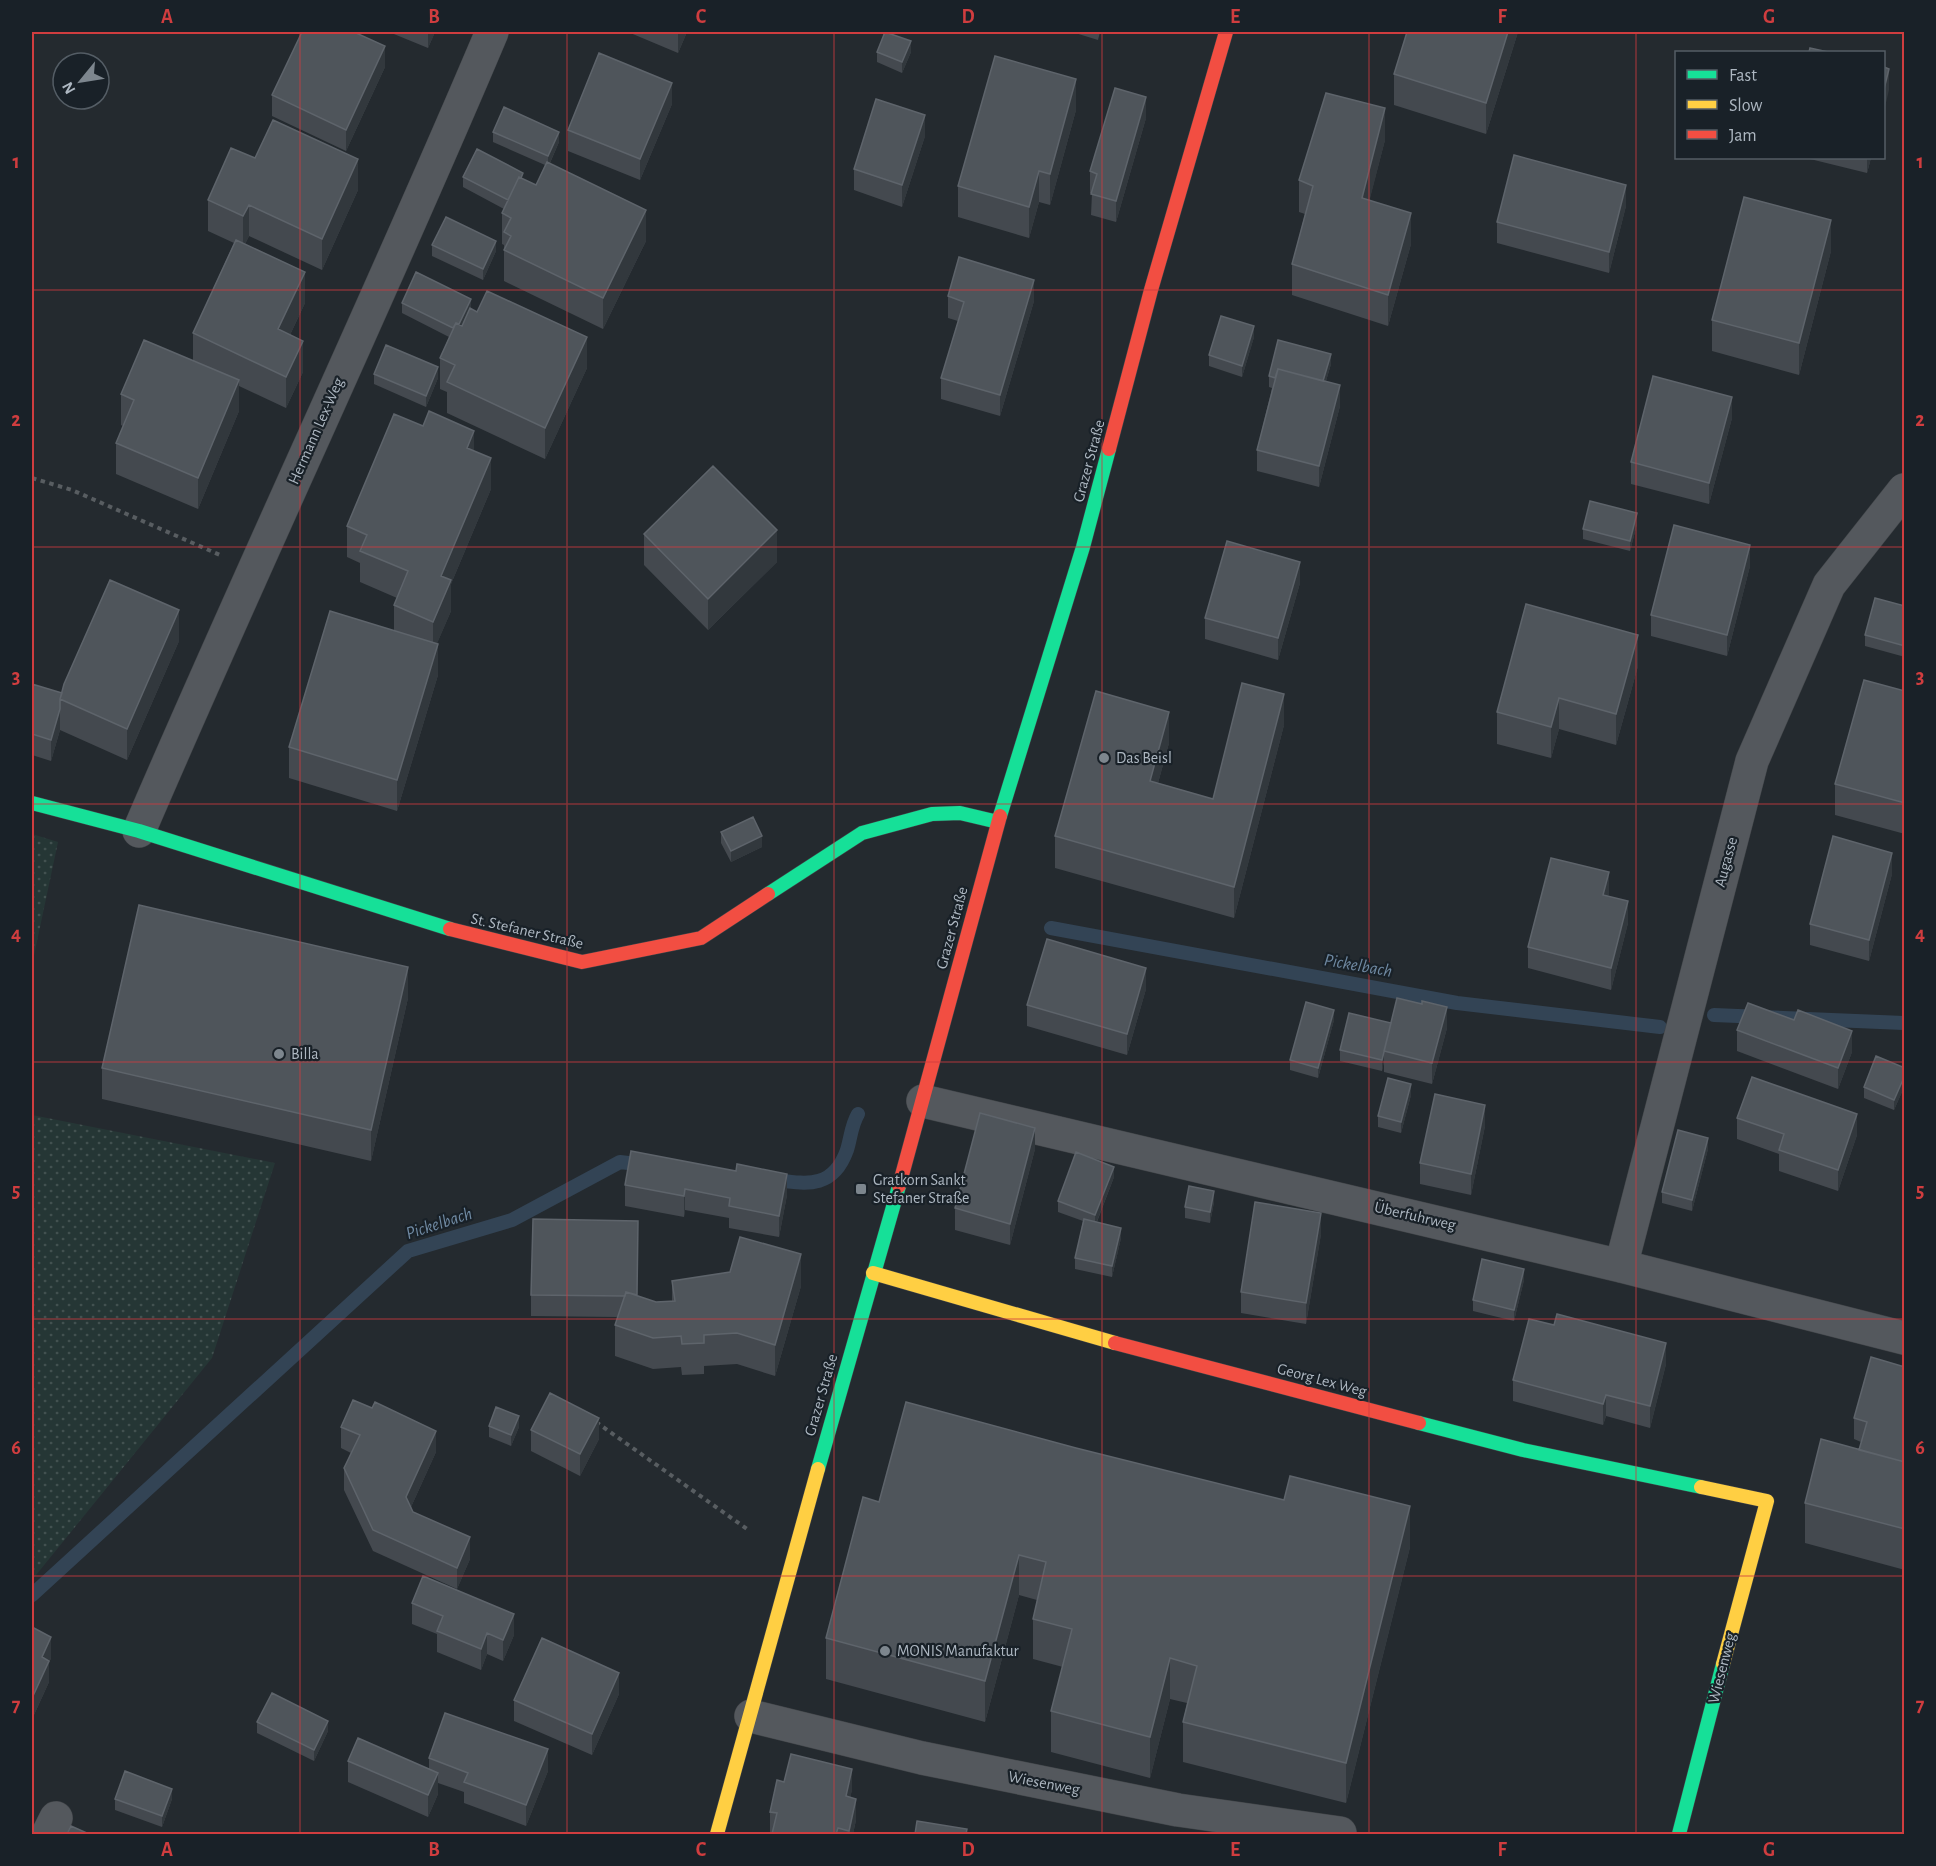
<svg xmlns="http://www.w3.org/2000/svg" width="1936" height="1866" font-family="'Alegreya Sans',sans-serif">
<style>
.grass{fill:url(#grass-dots)}
.lines{fill:none;stroke-linecap:round;stroke-linejoin:round}
.stream{stroke:#345;stroke-width:14}
.street-casing{stroke:#404448;stroke-width:34}
.fast-casing{stroke:#404448;stroke-width:15}
.slow-casing{stroke:#404448;stroke-width:15}
.jam-casing{stroke:#404448;stroke-width:15}
.path{stroke:#585d61;stroke-width:4;stroke-dasharray:4.5 4.5;stroke-linecap:butt}
.street{stroke:#54585d;stroke-width:33}
.fast{stroke:#16e098;stroke-width:14}
.slow{stroke:#ffcf43;stroke-width:14}
.jam{stroke:#f24e42;stroke-width:14}
.wall{fill:#44494f}
.shaded-wall{fill:#32383d}
.building{fill:#4f555b;stroke:#5e646b;stroke-width:1.5}
.grid{fill:none;stroke:#d03d3f;stroke-width:1.5;stroke-opacity:0.55}
.poi-dot{fill:#7d868e;stroke:#192128;stroke-width:2}
.labels{text-anchor:middle;dominant-baseline:central;stroke-width:4.5;stroke-linejoin:round;paint-order:stroke}
.street-label{font-size:16px;fill:#adb7c1;stroke:#192128}
.poi-label{font-size:16px;fill:#adb7c1;stroke:#192128;text-anchor:start}
.water-label{font-size:18px;font-style:italic;fill:#708aa3;stroke:#192128}
.neatline{fill:none;stroke:#d03d3f;stroke-width:2}
.grid-label{font-size:20px;text-anchor:middle;font-weight:bold;fill:#d03d3f}
</style>
<defs>
<pattern id="grass-dots" width="8" height="8" patternUnits="userSpaceOnUse" patternTransform="scale(1.5)"><rect width="8" height="8" fill="#253635"/><path d="M2 2h.1M6 6h.1" fill="none" stroke="#425150" stroke-width="1.8" stroke-linecap="round"/></pattern>
</defs>
<rect width="100%" height="100%" fill="#242a2f"/>
<path class="grass" d="M32,834L58,842L32,965Z
M32,1115L275,1163L212,1358L32,1580Z"/>
<g class="lines">
<path class="stream" d="M1051,928L1457,1003L1660,1027
M1714,1015L1904,1023
M768,1179C803,1183 832,1192 847,1150C851,1137 851,1126 858,1114
M32,1595L408,1251L512,1220L620,1162L645,1165"/>
<defs>
<path id="street" d="M139,831C254,563 379,300 492,32
M923,1101L1621,1266L1904,1338
M1621,1266L1752,761L1829,585L1904,490
M751,1716L922,1758L1178,1810L1340,1833
M48,1834L56,1818"/>
<path id="fast" d="M32,803L139,831L450,929
M1000,816L1083,547L1109,449
M768,894L862,833L932,814L960,813L998,822
M1419,1423L1523,1450L1701,1487
M818,1469L899,1186
M1679,1834L1723,1664"/>
<path id="slow" d="M873,1273L1115,1343
M1701,1487L1767,1501L1723,1664
M717,1834L818,1469"/>
<path id="jam" d="M1109,449L1151,290L1226,32
M450,929L582,962L701,938L768,894
M899,1186L1000,816
M1115,1343L1419,1423"/>
</defs>
<use href="#street" class="street-casing"/>
<use href="#fast" class="fast-casing"/>
<use href="#slow" class="slow-casing"/>
<use href="#jam" class="jam-casing"/>
<path class="path" d="M32,478L72,490L220,555
M596,1422L747,1529"/>
<use href="#street" class="street"/>
<use href="#fast" class="fast"/>
<use href="#slow" class="slow"/>
<use href="#jam" class="jam"/>
</g>
<path class="wall" d="M389,32H435L428,48Z
M628,32H687L678,53Z
M1072,32H1100L1098,40Z
M1518,32L1486,134L1394,105V74Z
M877,52H911L902,73L877,62Z
M385,67L346,151L272,116V95Z
M672,104L640,180L568,151V130Z
M1076,110L1050,205L1039,202L1029,238L958,217V186Z
M1146,118L1116,222L1091,215L1092,193H1090V171Z
M493,132L559,142L550,163L646,241L603,329L504,281V245L502,244V213L504,209L463,187V177L523,179L536,185L545,165L493,142Z
M925,136L902,207L854,190V169Z
M1385,140L1369,201L1411,244L1388,326L1292,295V264L1305,214L1299,212V180Z
M255,158L358,190L322,270L249,236L245,244L305,303L290,335L303,372L286,408L239,386V411L198,509L116,474V443L123,426L121,425V394L193,360V333L234,243L208,231V200Z
M1806,158H1871L1867,173Z
M1626,206L1609,273L1497,243V222Z
M432,245L496,251L483,280L432,256Z
M1831,251L1799,375L1712,351V320Z
M948,296L1034,301L1000,416L941,399V378L958,321L948,318Z
M402,303L471,309L587,368L545,459L447,413V392L440,389V358L449,337L402,313Z
M1254,337L1242,377L1209,366V355Z
M1331,364L1326,381L1340,406L1319,487L1257,471V450L1272,388L1269,387V376Z
M374,374L438,378L426,407L374,384Z
M1732,418L1709,504L1631,484V462Z
M474,451L491,489L451,584V611L437,643L438,675L397,811L289,778V747L394,630V605L397,598L360,582V563L347,557V526Z
M1637,524L1630,551L1583,539V529Z
M644,534L777,562L708,630L644,565Z
M1750,566L1727,656L1651,636V615Z
M1300,583L1278,660L1205,639V618Z
M1905,606V657L1865,646V635Z
M179,641L127,760L60,730L51,761L32,755V684L62,693Z
M1638,666L1616,745L1559,729L1551,758L1497,744V712Z
M1905,691V834L1835,815V784Z
M1284,725L1234,918L1055,868V836L1169,743L1158,783L1213,799Z
M721,832L762,847L731,862L721,843Z
M1892,874L1869,961L1810,945V924Z
M1609,893L1608,896L1628,923L1611,990L1528,968V947Z
M1146,989L1127,1055L1027,1026V1005Z
M408,998L371,1161L102,1099V1068Z
M1334,1020L1318,1078L1290,1070V1060Z
M1794,1020L1852,1052L1838,1089L1737,1051V1030Z
M1391,1023L1447,1028L1432,1084L1384,1072V1061L1382,1071L1340,1061V1050Z
M1905,1068V1085L1894,1110L1864,1098V1087Z
M1411,1095L1401,1133L1378,1127V1116Z
M1737,1118L1857,1135L1838,1191L1779,1171V1154L1737,1139Z
M1485,1126L1471,1195L1420,1184V1163Z
M1035,1149L1010,1245L955,1230V1208Z
M1708,1149L1692,1211L1662,1203V1192Z
M1114,1177L1097,1222L1121,1238L1112,1277L1075,1269V1258L1083,1221L1058,1212V1201Z
M625,1185L787,1195L779,1237L729,1228V1218L685,1210L684,1217L625,1206Z
M1214,1202L1210,1223L1185,1218V1207Z
M1321,1234L1306,1324L1241,1313V1292Z
M1524,1280L1514,1321L1473,1311V1300Z
M672,1281L801,1286L775,1376L737,1364L704,1366V1374L682,1375L681,1367L653,1369L615,1356V1325L618,1317L531,1316V1295L637,1296L656,1302L672,1301Z
M1666,1364L1650,1428L1606,1416L1603,1425L1513,1401V1380Z
M1905,1367V1570L1805,1543V1503L1859,1450L1861,1442L1854,1439V1418Z
M489,1426L519,1427L511,1446L489,1437Z
M341,1427L436,1452L411,1507L413,1512L470,1559L457,1589L373,1551L344,1490V1468L351,1453L341,1448Z
M531,1430L599,1439L580,1476L531,1451Z
M879,1502L1410,1547L1346,1803L1183,1762V1722L1187,1703L1170,1699L1150,1778L1051,1752V1711L1063,1667L1033,1659V1619L1037,1600L1019,1595L985,1722L826,1679V1638Z
M412,1603L514,1635L503,1661L487,1654L481,1670L437,1652V1634L412,1624Z
M32,1627L51,1658L49,1663V1682L33,1717L32,1716Z
M619,1694L592,1755L514,1721V1700Z
M257,1722L328,1731L314,1761L257,1733Z
M429,1758L548,1771L526,1826L464,1803V1792L438,1783V1794L428,1817L348,1782V1761L429,1769Z
M784,1782L852,1790L850,1797L856,1820L853,1834H772L770,1833V1812Z
M115,1799H172L162,1827L115,1810Z"/>
<path class="shaded-wall" d="M428,32H435L428,48Z
M678,32H687L678,53Z
M1508,32H1518L1486,134V103Z
M911,41V52L902,73V62Z
M385,46V67L346,151V130Z
M1889,69V90L1884,111V89Z
M1076,79V110L1050,205V174Z
M672,83V104L640,180V159Z
M1146,97V118L1116,222V201Z
M1385,108V140L1362,230V198Z
M925,115V136L902,207V185Z
M559,132V142L548,167V156Z
M1867,158H1871L1867,173Z
M358,159V190L322,270V239Z
M1039,171V202L1029,238V207Z
M1626,185V206L1609,273V252Z
M249,205V236L243,248V216Z
M646,210V241L603,329V298Z
M1411,213V244L1388,326V295Z
M1831,220V251L1799,375V343Z
M496,241V251L483,280V269Z
M305,272V303L278,360V329Z
M1034,280V301L1000,416V395Z
M471,299V310L456,340V329Z
M1254,326V337L1242,377V366Z
M587,337V368L545,459V428Z
M303,341V372L286,408V377Z
M1331,354V364L1320,401V390Z
M438,367V378L426,407V396Z
M239,380V411L198,509V478Z
M1340,385V406L1319,487V466Z
M1732,397V418L1709,504V483Z
M474,431V462L467,448Z
M491,458V489L451,584V611L433,653V622L441,576Z
M1637,513V524L1630,551V541Z
M777,530V562L708,630V599Z
M1750,545V566L1727,656V635Z
M1300,562V583L1278,660V638Z
M179,610V641L127,760V729Z
M1638,635V666L1616,745V714Z
M438,644V675L397,811V780Z
M1284,694V725L1234,918V887Z
M1559,698V729L1551,758V727Z
M60,709V730L51,761V740Z
M1169,712V743L1150,812V781Z
M762,836V847L731,862V851Z
M1892,853V874L1869,961V940Z
M1609,872V893L1603,916V895Z
M1628,901V923L1611,990V968Z
M408,967V998L371,1161V1130Z
M1146,968V989L1127,1055V1034Z
M1447,1007V1028L1432,1084V1063Z
M1334,1010V1020L1318,1078V1068Z
M1391,1023L1384,1051V1061L1382,1071V1060Z
M1852,1031V1052L1838,1089V1068Z
M1905,1075V1085L1894,1110V1100Z
M1411,1084V1095L1401,1133V1122Z
M1485,1105V1126L1471,1195V1174Z
M1857,1114V1135L1838,1191V1170Z
M1035,1128V1149L1010,1245V1224Z
M1708,1138V1149L1692,1211V1200Z
M1114,1167V1177L1095,1226V1215Z
M787,1174V1195L779,1237V1216Z
M685,1189V1210L684,1217V1196Z
M1214,1191V1202L1210,1223V1212Z
M1321,1213V1234L1306,1324V1303Z
M1121,1228V1238L1112,1277V1266Z
M801,1254V1286L775,1376V1345Z
M1524,1269V1280L1514,1321V1310Z
M1666,1343V1364L1650,1428V1406Z
M1606,1395V1416L1603,1425V1404Z
M519,1416V1427L511,1446V1435Z
M599,1418V1439L580,1476V1454Z
M436,1431V1452L406,1518V1497Z
M1410,1506V1547L1346,1803V1763Z
M470,1537V1559L457,1589V1568Z
M1019,1555V1595L985,1722V1681Z
M514,1614V1635L503,1661V1640Z
M487,1633V1654L481,1670V1649Z
M51,1637V1658L49,1663V1682L33,1717V1696L42,1657Z
M1170,1658V1699L1150,1778V1737Z
M619,1673V1694L592,1755V1734Z
M328,1721V1731L314,1761V1750Z
M548,1749V1771L526,1826V1805Z
M852,1769V1790L846,1817V1796Z
M438,1773V1794L428,1817V1795Z
M172,1789V1799L162,1827V1816Z
M856,1799V1820L853,1834H849Z"/>
<path class="building" d="M302,32H354L385,46L346,130L272,95Z
M885,32L911,41L902,62L877,52Z
M1407,32H1508L1486,103L1394,74Z
M1810,48L1828,52H1809Z
M599,53L672,83L640,159L568,130Z
M995,56L1076,79L1050,174L1039,171L1029,207L958,186Z
M1884,67L1889,69L1884,89Z
M1115,88L1146,97L1116,201L1091,194L1097,174L1090,171Z
M1326,93L1385,108L1362,198L1411,213L1388,295L1292,264L1313,186L1299,180Z
M876,99L925,115L902,185L854,169Z
M504,107L559,132L548,156L493,132Z
M273,120L358,159L322,239L249,205L243,216L208,200L231,148L255,158Z
M477,149L523,173L521,178L519,177L508,200L463,177Z
M1514,155L1626,185L1609,252L1497,222Z
M547,162L646,210L603,298L504,250L511,236L504,232L511,218L502,213L519,177L536,185Z
M1744,197L1831,220L1799,343L1712,320Z
M446,217L496,241L483,269L432,245Z
M236,240L305,272L278,329L303,341L286,377L193,333Z
M959,257L1034,280L1000,395L941,378L964,302L948,296Z
M416,272L471,299L459,324L456,323L453,328L402,303Z
M487,291L587,337L545,428L447,382L455,365L440,358L456,323L462,326L470,308L477,312Z
M1221,316L1254,326L1242,366L1209,355Z
M144,340L239,380L198,478L116,443L134,400L121,394Z
M1278,340L1331,354L1323,381L1278,369L1275,378L1269,376Z
M386,345L438,367L426,396L374,374Z
M1278,369L1340,385L1319,466L1257,450Z
M1653,376L1732,397L1709,483L1631,462Z
M429,411L474,431L467,448L491,458L441,576L451,580L433,622L394,605L408,571L360,551L367,535L347,526L394,414L423,426Z
M713,466L777,530L708,599L644,534Z
M1590,501L1637,513L1630,541L1583,529Z
M1674,525L1750,545L1727,635L1651,615Z
M1227,541L1300,562L1278,638L1205,618Z
M110,580L179,610L127,729L60,699L64,684Z
M1875,598L1905,606V646L1865,635Z
M1526,604L1638,635L1616,714L1559,698L1551,727L1497,712Z
M330,611L438,644L397,780L289,747Z
M1864,680L1905,691V803L1835,784Z
M1242,683L1284,694L1234,887L1055,836L1096,691L1169,712L1150,781L1213,799Z
M32,684L62,693L60,699V709L51,740L32,734Z
M753,817L762,836L731,851L721,832Z
M1833,836L1892,853L1869,940L1810,924Z
M1551,858L1609,872L1603,895L1628,901L1611,968L1528,947Z
M139,905L408,967L371,1130L102,1068Z
M1047,939L1146,968L1127,1034L1027,1005Z
M1397,998L1422,1004V1001L1447,1007L1432,1063L1384,1051Z
M1306,1002L1334,1010L1318,1068L1290,1060Z
M1748,1003L1794,1020L1798,1010L1852,1031L1838,1068L1737,1030Z
M1349,1013L1391,1023L1382,1060L1340,1050Z
M1876,1056L1905,1068V1075L1894,1100L1864,1087Z
M1752,1077L1857,1114L1838,1170L1779,1150L1784,1134L1737,1118Z
M1388,1078L1411,1084L1401,1122L1378,1116Z
M1435,1094L1485,1105L1471,1174L1420,1163Z
M980,1113L1035,1128L1010,1224L955,1208Z
M1678,1130L1708,1138L1692,1200L1662,1192Z
M631,1151L736,1171L737,1164L787,1174L779,1216L729,1206L730,1198L685,1189L684,1196L625,1185Z
M1076,1152L1114,1167L1095,1215L1058,1201Z
M1189,1186L1214,1191L1210,1212L1185,1207Z
M1255,1202L1321,1213L1306,1303L1241,1292Z
M533,1219L638,1221L637,1295L626,1292L625,1296L531,1295Z
M1084,1219L1121,1228L1112,1266L1075,1258Z
M740,1237L801,1254L775,1345L737,1333L704,1335V1343L682,1344L681,1336L653,1338L615,1325L626,1292L656,1302L675,1301L672,1281L730,1272Z
M1482,1259L1524,1269L1514,1310L1473,1300Z
M1557,1314L1666,1343L1650,1406L1606,1395L1603,1404L1513,1380L1529,1319L1554,1325Z
M1871,1357L1905,1367V1462L1859,1450L1867,1422L1854,1418Z
M550,1393L599,1418L580,1454L531,1430Z
M353,1400L372,1408L375,1402L436,1431L406,1497L413,1512L470,1537L457,1568L373,1530L344,1468L360,1435L341,1427Z
M906,1402L1076,1448L1284,1500L1290,1476L1410,1506L1346,1763L1183,1722L1197,1666L1170,1658L1150,1737L1051,1711L1072,1629L1033,1619L1046,1562L1019,1555L985,1681L826,1638L863,1497L879,1502Z
M496,1407L519,1416L511,1435L489,1426Z
M1821,1439L1905,1462V1529L1805,1503Z
M423,1576L514,1614L503,1640L487,1633L481,1649L437,1631L443,1616L412,1603Z
M32,1627L51,1637L42,1657L49,1661L33,1696L32,1695Z
M542,1638L619,1673L592,1734L514,1700Z
M272,1693L328,1721L314,1750L257,1722Z
M445,1713L548,1749L526,1805L464,1782L468,1773L429,1758Z
M358,1738L438,1773L428,1795L348,1761Z
M791,1754L852,1769L846,1796L856,1799L849,1831L838,1828L836,1834H772L777,1813L770,1812L777,1780L784,1782Z
M125,1771L172,1789L162,1816L115,1799Z
M917,1821L967,1829L966,1834H915Z
M71,1826L89,1834H67Z"/>
<path class="grid" d="M300,32V1834M567,32V1834M834,32V1834M1102,32V1834M1369,32V1834M1636,32V1834M32,290H1904M32,547H1904M32,804H1904M32,1062H1904M32,1319H1904M32,1576H1904"/>
<g class="poi-dot">
<circle cx="1104" cy="758" r="6"/>
<circle cx="279" cy="1054" r="6"/>
<rect x="855" y="1183" width="12" height="12" rx="3"/>
<circle cx="885" cy="1651" r="6"/>
</g>
<g class="labels">
<g class="street-label">
<text transform="translate(316 431) rotate(-66)">Hermann Lex-Weg</text>
<text transform="translate(1089 461) rotate(-75)">Grazer Straße</text>
<text transform="translate(1726 862) rotate(-75)">Augasse</text>
<text transform="translate(952 928) rotate(-75)">Grazer Straße</text>
<text transform="translate(527 931) rotate(13)">St. Stefaner Straße</text>
<text transform="translate(1415 1216) rotate(13)">Überfuhrweg</text>
<text transform="translate(1322 1380) rotate(15)">Georg Lex Weg</text>
<text transform="translate(821 1395) rotate(-74)">Grazer Straße</text>
<text transform="translate(1722 1668) rotate(-76)">Wiesenweg</text>
<text transform="translate(1044 1783) rotate(11)">Wiesenweg</text>
</g>
<g class="poi-label">
<text x="1116" y="758">Das Beisl</text>
<text x="291" y="1054">Billa</text>
<text x="873" y="1180">Gratkorn Sankt<tspan x="873" dy="18">Stefaner Straße</tspan></text>
<text x="897" y="1651">MONIS Manufaktur</text>
</g>
<g class="water-label">
<text transform="translate(1358 966) rotate(10)">Pickelbach</text>
<text transform="translate(439 1224) rotate(-18)">Pickelbach</text>
</g>
</g>
<rect width="1936" height="1866" fill="none" stroke="#192128" stroke-width="66"/>
<rect x="1675" y="51" width="210" height="108" fill="#192128" stroke="#545d65" stroke-width="1.5"/>
<rect x="1687" y="70" width="30" height="9" fill="#16e098" stroke="#545d65" stroke-width="1.5"/>
<text x="1729" y="81" font-size="18" fill="#adb7c1">Fast</text>
<rect x="1687" y="100" width="30" height="9" fill="#ffcf43" stroke="#545d65" stroke-width="1.5"/>
<text x="1729" y="111" font-size="18" fill="#adb7c1">Slow</text>
<rect x="1687" y="130" width="30" height="9" fill="#f24e42" stroke="#545d65" stroke-width="1.5"/>
<text x="1729" y="141" font-size="18" fill="#adb7c1">Jam</text>
<g transform="translate(81 81) rotate(240)"><circle r="28" fill="#192128" stroke="#545d65" stroke-width="1.5"/>
<path d="M0-4.5L10 22L0 15L-10 22Z" fill="#7d868e"/>
<text y="-9" font-size="16" font-weight="bold" text-anchor="middle" fill="#adb7c1">N</text>
</g>
<rect x="33" y="33" width="1870" height="1800" class="neatline"/>
<g class="grid-label">
<text x="167" y="23">A</text>
<text x="434" y="23">B</text>
<text x="701" y="23">C</text>
<text x="968" y="23">D</text>
<text x="1235" y="23">E</text>
<text x="1502" y="23">F</text>
<text x="1769" y="23">G</text>
<text x="16" y="168">1</text>
<text x="1920" y="168">1</text>
<text x="16" y="426">2</text>
<text x="1920" y="426">2</text>
<text x="16" y="683">3</text>
<text x="1920" y="683">3</text>
<text x="16" y="940">4</text>
<text x="1920" y="940">4</text>
<text x="16" y="1197">5</text>
<text x="1920" y="1197">5</text>
<text x="16" y="1454">6</text>
<text x="1920" y="1454">6</text>
<text x="16" y="1711">7</text>
<text x="1920" y="1711">7</text>
<text x="167" y="1856">A</text>
<text x="434" y="1856">B</text>
<text x="701" y="1856">C</text>
<text x="968" y="1856">D</text>
<text x="1235" y="1856">E</text>
<text x="1502" y="1856">F</text>
<text x="1769" y="1856">G</text>
</g>
</svg>
